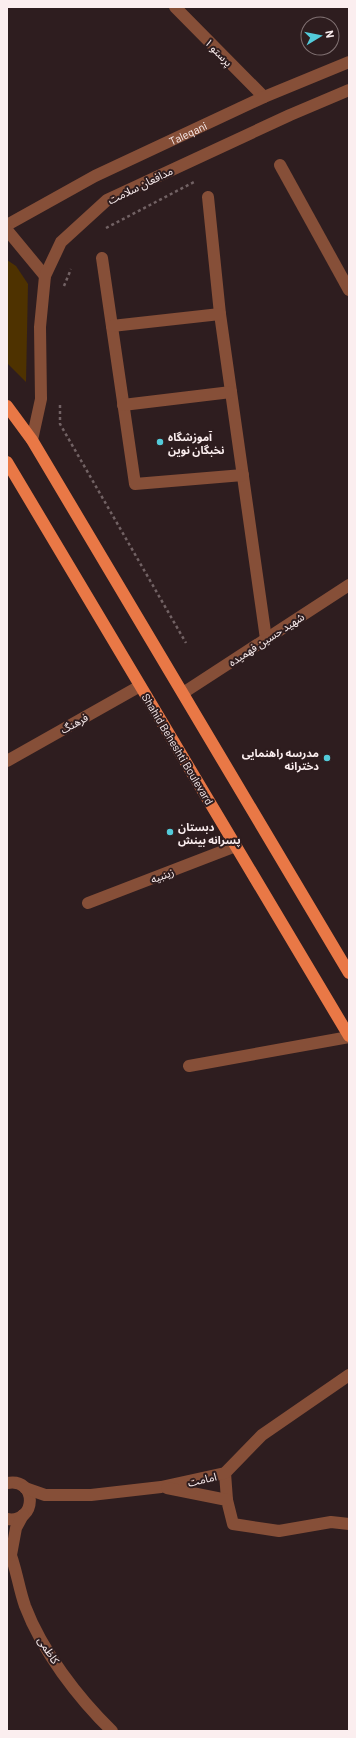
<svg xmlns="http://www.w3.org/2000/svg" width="356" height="1738" font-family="Barlow,'Noto Sans Arabic',sans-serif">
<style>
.green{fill:#4e3200}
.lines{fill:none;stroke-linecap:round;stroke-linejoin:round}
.path{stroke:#726264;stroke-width:2.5;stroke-dasharray:3 3;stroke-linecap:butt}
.minor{stroke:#864f38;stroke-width:12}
.major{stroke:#e97846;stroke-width:12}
.poi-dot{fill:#53cbda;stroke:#2e1d1f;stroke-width:1.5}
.labels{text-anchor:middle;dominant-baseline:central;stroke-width:4;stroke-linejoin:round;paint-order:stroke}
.street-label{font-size:11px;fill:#fbeeef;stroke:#2e1d1f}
.poi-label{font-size:11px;font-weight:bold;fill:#fbeeef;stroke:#2e1d1f;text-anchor:start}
</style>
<rect width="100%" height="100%" fill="#2e1d1f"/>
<path class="green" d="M7,260L16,266L28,284L26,382L7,363Z"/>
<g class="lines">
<path class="path" d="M106,228L194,182
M64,286L71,269
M60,405V424L186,643"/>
<g class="minor">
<path d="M175,7L264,97"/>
<path d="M280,165L349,290"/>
<path d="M208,197L220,314L266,639"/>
<path id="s1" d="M7,225L95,176L264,97L349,62"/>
<path d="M7,230L45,276"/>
<path d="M102,258L135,484L243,475"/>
<path d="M112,326L220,314"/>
<path d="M123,405L231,392"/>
<path d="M32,440L41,399L40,327L45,276L61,242L107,200L290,115L349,90"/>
<path d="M183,693L349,585"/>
<path d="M7,761L140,686"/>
<path d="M88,903L236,846"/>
<path d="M189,1066L349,1037"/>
<path d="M225,1473L227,1500"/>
<path d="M7,1483C38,1477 37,1524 7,1519"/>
<path d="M25,1488L45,1495H91L161,1487L225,1473L262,1435L349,1375"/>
<path d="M167,1488L227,1500L233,1524L279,1531L331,1522L349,1524"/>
<path d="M7,1545C16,1565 18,1586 25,1606C42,1651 78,1698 112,1731"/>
<path d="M11,1555L16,1528L23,1515"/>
</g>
<path class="major" d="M7,406L32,440L349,973
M7,462L349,1036"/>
</g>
<g class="poi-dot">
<circle cx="160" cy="442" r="4"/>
<circle cx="327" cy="758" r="4"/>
<circle cx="170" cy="832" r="4"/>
</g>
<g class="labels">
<g class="street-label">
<text transform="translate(219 52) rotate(46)">پرستو ۱</text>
<text stroke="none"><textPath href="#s1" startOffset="203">Taleqani</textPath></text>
<text transform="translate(140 185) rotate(-26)">مدافعان سلامت</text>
<text transform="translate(266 639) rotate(-33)">شهید حسین فهمیده</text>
<text transform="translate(74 723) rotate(-29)">فرهنگ</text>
<text transform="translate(178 749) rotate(59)">Shahid Beheshti Boulevard</text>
<text transform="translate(162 875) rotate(-21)">زینبیه</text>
<text transform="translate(202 1479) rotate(-13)">امامت</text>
<text transform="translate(49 1650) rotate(58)">کاظمی</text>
</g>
<g class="poi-label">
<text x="168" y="436">آموزشگاه<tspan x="168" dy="13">نخبگان نوین</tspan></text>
<text x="319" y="752" text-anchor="end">مدرسه راهنمایی<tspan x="319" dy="13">دخترانه</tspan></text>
<text x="178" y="826">دبستان<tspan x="178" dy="13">پسرانه بینش</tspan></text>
</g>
</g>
<rect width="356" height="1738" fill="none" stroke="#fbeeef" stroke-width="16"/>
<g transform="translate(320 36) rotate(80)"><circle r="19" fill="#2e1d1f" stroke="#807172"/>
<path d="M0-3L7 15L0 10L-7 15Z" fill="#53cbda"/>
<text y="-6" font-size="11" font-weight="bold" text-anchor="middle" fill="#fbeeef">N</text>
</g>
</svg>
